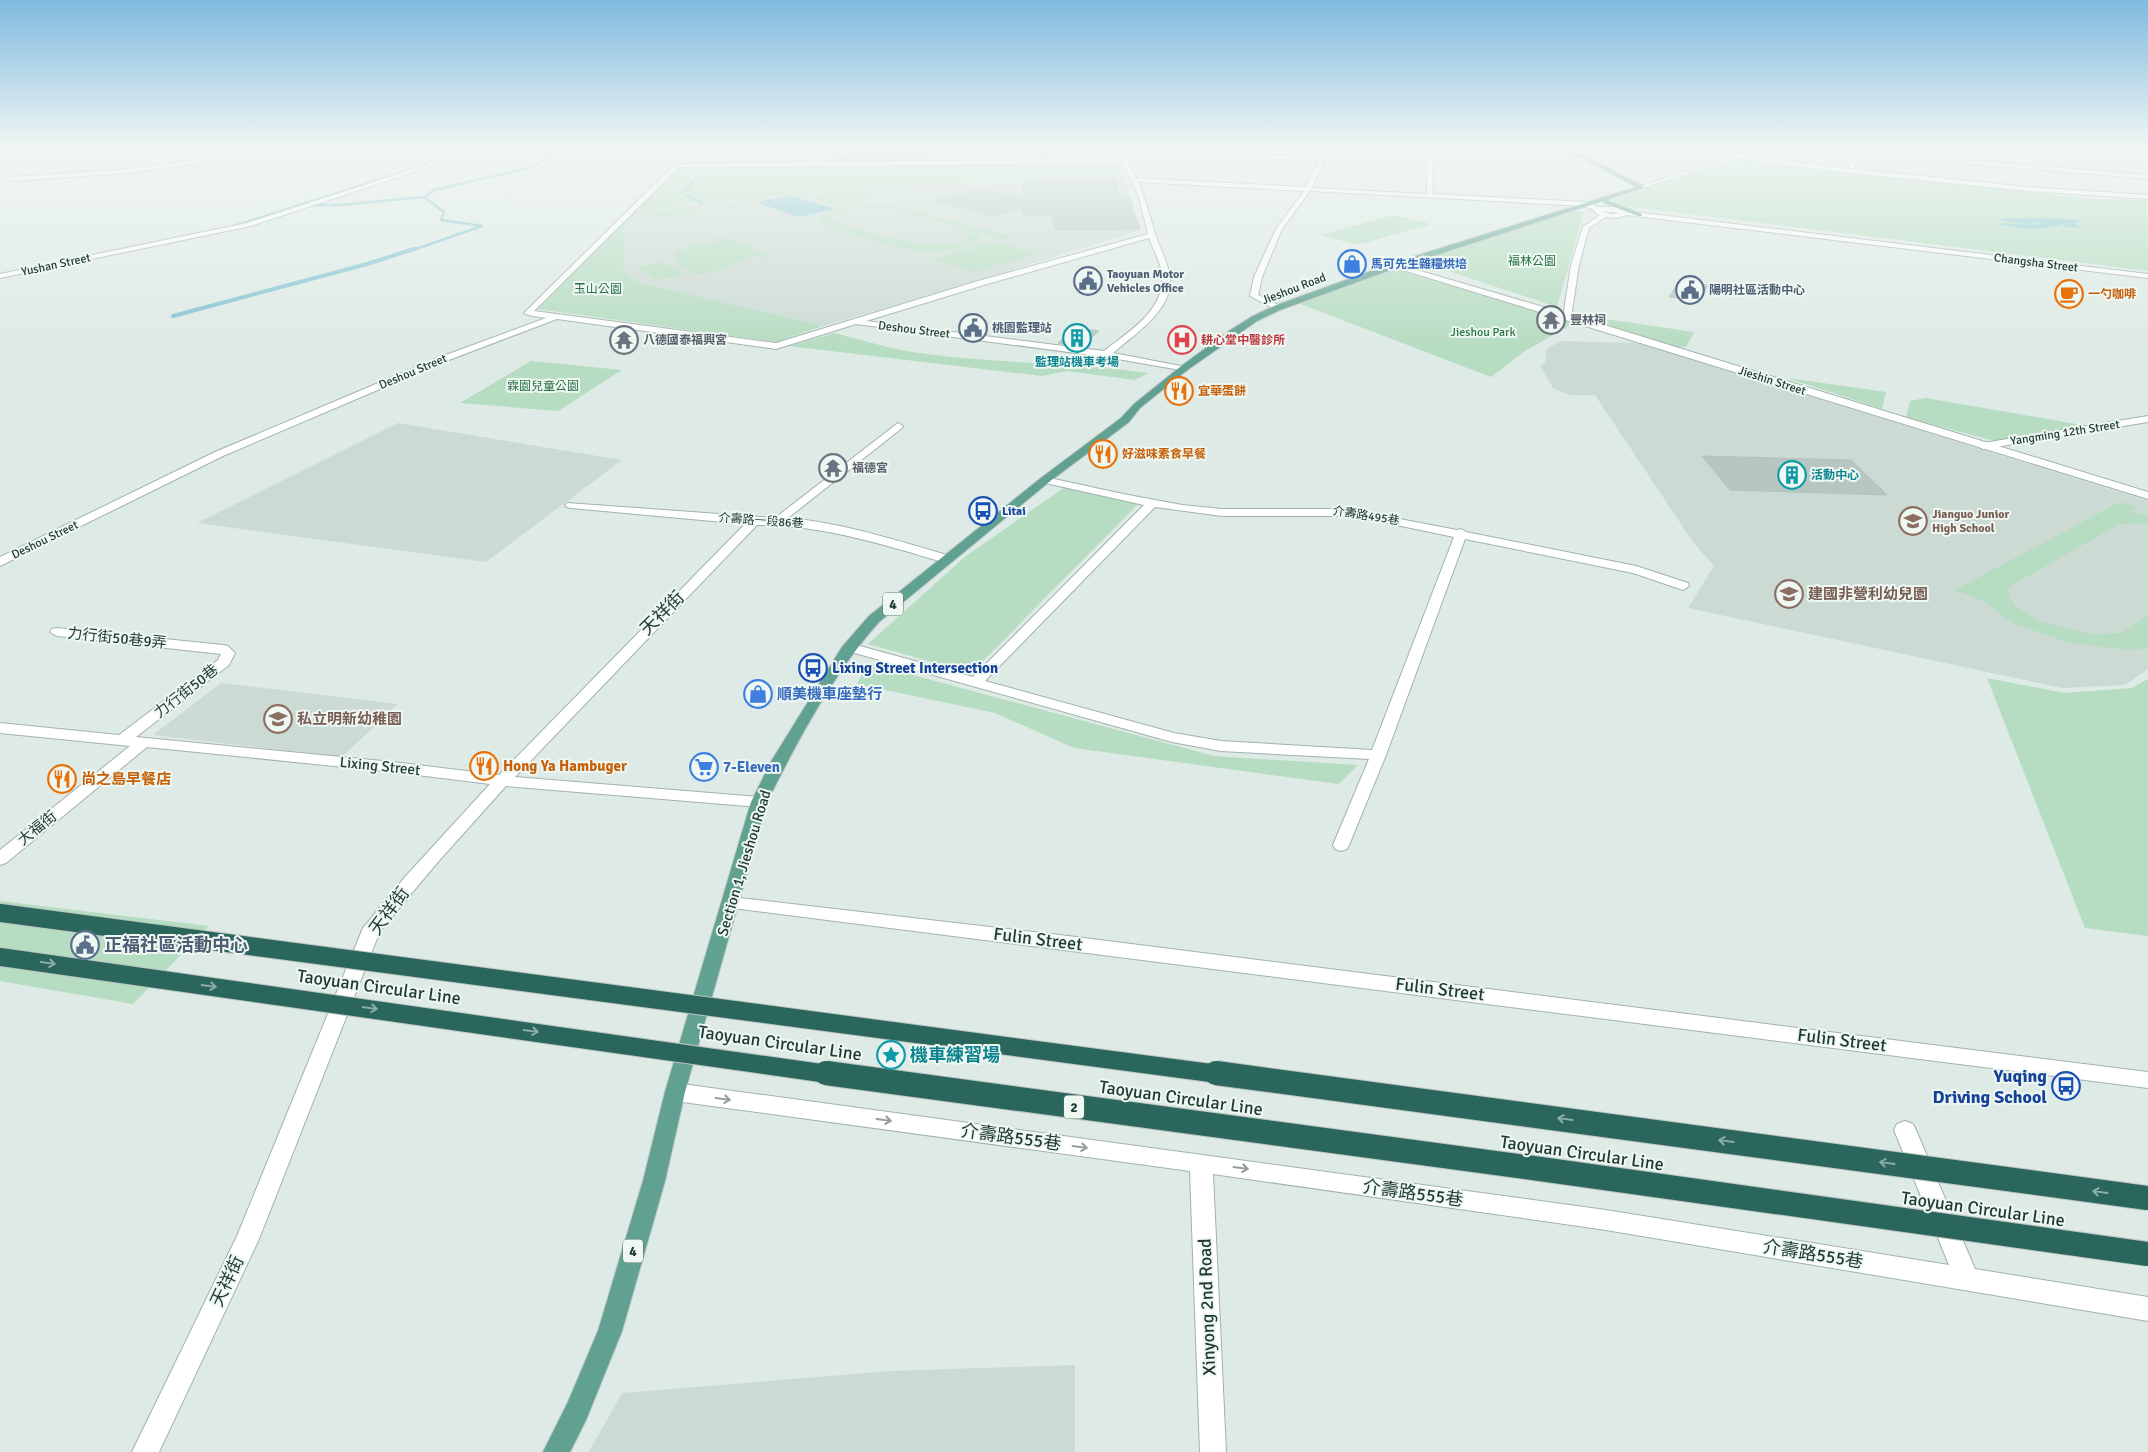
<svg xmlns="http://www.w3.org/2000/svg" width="2148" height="1452" font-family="Signika,'Noto Sans TC',sans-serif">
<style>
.built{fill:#ccdad4}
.green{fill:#b6dcc1;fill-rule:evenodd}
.water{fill:#83c3d1}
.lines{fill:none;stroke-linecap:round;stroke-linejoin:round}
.stream-far1{stroke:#83c3d1;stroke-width:2.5}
.stream{stroke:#83c3d1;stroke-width:4}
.building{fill:#b6c7c1;stroke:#b0c3bc}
.minor-casing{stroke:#a1b2ac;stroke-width:2}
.tertiary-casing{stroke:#a1b2ac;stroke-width:2}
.primary-casing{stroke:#bcc4c2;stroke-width:2}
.minor{fill:#fff;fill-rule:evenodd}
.tertiary{fill:#fff;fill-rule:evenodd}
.primary{fill:#61a192;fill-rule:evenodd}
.motorway-bridge-far1-casing{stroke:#bcc4c2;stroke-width:20;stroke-linecap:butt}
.motorway-bridge-casing{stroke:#bcc4c2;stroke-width:26;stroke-linecap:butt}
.motorway-bridge-far1{stroke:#2a665b;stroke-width:18}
.motorway-bridge{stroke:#2a665b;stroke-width:24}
.oneway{stroke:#8caea6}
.oneway2{stroke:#8f9c99}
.labels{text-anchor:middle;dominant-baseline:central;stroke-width:4;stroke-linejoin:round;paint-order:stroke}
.far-park-label{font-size:12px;fill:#297146;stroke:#eef7f2}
.far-street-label{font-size:12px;fill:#1f3a33;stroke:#eef7f2}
.far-shop-label{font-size:12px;font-weight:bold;fill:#366cbe;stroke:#eef7f2;text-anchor:start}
.far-service-label{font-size:12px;font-weight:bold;fill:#4e5e75;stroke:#eef7f2;text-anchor:start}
.far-food-label{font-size:12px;font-weight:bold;fill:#c56008;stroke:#eef7f2;text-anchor:start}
.far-worship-label{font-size:12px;font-weight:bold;fill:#5b616d;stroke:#eef7f2;text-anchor:start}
.far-health-label{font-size:12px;font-weight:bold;fill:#be3a42;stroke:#eef7f2;text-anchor:start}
.far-culture-label{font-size:12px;font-weight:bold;fill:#0d838f;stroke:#eef7f2}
.far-transit-label{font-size:12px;font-weight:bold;fill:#164399;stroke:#eef7f2;text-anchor:start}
.far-education-label{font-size:12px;font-weight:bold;fill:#785e54;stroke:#eef7f2;text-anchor:start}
.shield{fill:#eef7f2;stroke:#5d736c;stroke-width:1}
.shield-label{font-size:14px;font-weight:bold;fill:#1f3a33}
.education-label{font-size:15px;font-weight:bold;fill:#785e54;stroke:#eef7f2;text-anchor:start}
.street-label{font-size:15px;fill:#1f3a33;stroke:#eef7f2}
.transit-label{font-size:15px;font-weight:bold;fill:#164399;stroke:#eef7f2;text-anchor:start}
.shop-label{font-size:15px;font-weight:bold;fill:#366cbe;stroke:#eef7f2;text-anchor:start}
.food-label{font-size:15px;font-weight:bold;fill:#c56008;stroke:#eef7f2;text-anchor:start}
.near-street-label{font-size:18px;fill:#1f3a33;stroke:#eef7f2}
.near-service-label{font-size:18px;font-weight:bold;fill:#4e5e75;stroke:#eef7f2;text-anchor:start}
.near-culture-label{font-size:18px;font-weight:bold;fill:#0d838f;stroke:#eef7f2;text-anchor:start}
.near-transit-label{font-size:18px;font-weight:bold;fill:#164399;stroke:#eef7f2;text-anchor:end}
</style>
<rect width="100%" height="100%" fill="#deeae5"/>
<path class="built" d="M1075,174L1123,176L1141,230L980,280L823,326L642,283L623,272L626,224L637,214L687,204L746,200L792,193Z
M1560,341L1640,343L2148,501V669L2125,685L2062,688L1688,608L1714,566L1693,542L1595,395H1569L1553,388L1540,366L1545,362L1547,349Z
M398,423L622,460L486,562L197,523Z
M221,683H222L398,704L342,757L153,735Z
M1075,1365V1452H589L622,1393L891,1371Z"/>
<path class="green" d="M883,147H943L942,150L911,162H819Z
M1738,159L2091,199L2147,200L2148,271L1624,206L1612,200Z
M1120,162L1119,165L1123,176L1075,174L847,189L878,197L841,206L810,198L844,190L687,204L637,214L626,224L623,272L642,283L823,326L776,342L537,309L630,214L639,211L643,203L676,168L682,166Z
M689,206L703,211L663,219L650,213Z
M875,206H893L1015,237L1006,240L980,233L978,239C932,267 872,240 826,226L818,221C824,206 860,206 875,206ZM857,208L892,209L965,228L971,233C959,263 854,229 832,220L833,215Z
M1566,211L1584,212L1557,307L1433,266L1427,258Z
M1394,215L1427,223L1429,225L1364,243L1353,244L1321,235Z
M720,235L769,256L760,258L753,255C740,263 707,278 692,273C687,271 682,267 678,265L674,252L708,242L719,241L712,237Z
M996,242L1037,254L974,272L934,259Z
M665,262L685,275L656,280L636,267Z
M1402,265L1576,322L1525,351L1491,377L1298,303Z
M1599,318L1694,332L1686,347H1676L1595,321Z
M834,333C860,339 886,348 912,352C991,364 1070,362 1149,373L1135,380L1067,371L1042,376L789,346Z
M531,361L622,370L558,411L460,403Z
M1787,378L1886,392L1882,409Z
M1926,398L2088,426L1999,442L1906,418L1910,401Z
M1065,487L1140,502L971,673L868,644L966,556Z
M2120,502L2138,507L2132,513L2148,515V523L2120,524L2007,588L2014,606L2041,622L2091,634L2120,633L2148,616V648L2130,650L2069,643L2013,623L1983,601L1955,590Z
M868,663L1214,756L1358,765L1339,784L1074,748L995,713L857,684Z
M1987,678L2064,693L2132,688L2148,679V936L2085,928Z
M0,901L209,926L133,1004L0,981Z"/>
<path class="water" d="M790,196L835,209L798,217L756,202Z
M2008,218C2034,219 2052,218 2077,220L2080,221L2074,224L2085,228L2062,227L2066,225L2048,221H2045L2063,224C2050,231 2014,229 1997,224L2005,223L2034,225L2044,221L2028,224L1997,220Z"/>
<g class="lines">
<path class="stream-far1" d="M683,193L697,177
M687,196L702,203
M424,197L434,190L533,167L558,150L566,147
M301,205H340L424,197L444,212L441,220L482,226L410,251
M234,226L482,147"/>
<path class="stream" d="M173,316L367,264L414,249"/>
</g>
<path class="building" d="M1115,181L1119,196H1127L1132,202V209L1140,229L1055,230L1052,215H1022V208L995,216L935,201L982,189L1023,198L1022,182Z
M1679,281L1708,285L1699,301L1669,297Z
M1075,328L1099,331L1082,346L1058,343Z
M1702,456L1851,460L1887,495L1730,490Z"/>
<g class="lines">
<defs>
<path id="minor" d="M393,147H413L323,156L266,155L128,173L11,181L8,179L11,177L128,169L266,151L323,152Z
M481,147H489L251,226L0,278V274L247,223Z
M1116,147H1122L1128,159L1321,154L1325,147H1328L1330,148L1312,188L1427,194L1426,150L1385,149L1382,147L1495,148L1684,147L1849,169L1855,149L1858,147L1938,155L1941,158L2148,175V179L1937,161L1935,158L1860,151L1854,169L2028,187L2148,195V199L2028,191L1851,173L1763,162L1676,149L1495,152L1432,150L1433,194L1586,202L1598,207H1614L1627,211L2148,274V278L1627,215L1616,218L1606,217L1589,228L1579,265L1572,311L1573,316L1569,319L1565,316L1564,311L1571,265L1583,227L1600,215L1595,213L1594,210L1585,206L1310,191L1282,229L1262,277L1258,295L1280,306L1281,308L1277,310L1250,296L1254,277L1276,229L1304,191L1138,182C1146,200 1150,218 1156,236C1160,248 1166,260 1169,272C1178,307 1135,334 1113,353L1186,367V371L1106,357L856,324L776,349L557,319L441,363L223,456L0,566V557L215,452L435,359L546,318L528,315L524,313L675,164L1122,159ZM1320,158L1306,187L1136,178L1129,163ZM1123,163L1139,197L1148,234L978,281L776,343L534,311L679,167ZM1600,211L1620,213L1612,214ZM1149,238C1153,249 1161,263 1162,274C1166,310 1128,332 1104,351L866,321L984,285Z
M1971,147H1991L2148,159V163Z
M2148,416V422L1983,449L1978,446L1983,443Z
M898,423L903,426L902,428L788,518C844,523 898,541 951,556L953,559L951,562H943C881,544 822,525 757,525L519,773L515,777L759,797L765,798L767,802L765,806L759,807L506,786L437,863L380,931L259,1239L159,1452H132L237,1236L363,928L405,877L490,784L393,772L147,747L6,863L0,865V850L130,746L0,733V723L119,735L218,660L221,654L57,636L50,632L52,629L57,628L223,645L228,646L235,653L229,665L136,737L393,762L499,775L745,524L571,508L567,507L565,505L567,503L775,518Z
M1045,477L1123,494L1182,505L1222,509H1338L1358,511L1457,530L1461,529L1466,532L1636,566L1688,583L1689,586L1683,590L1633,573L1465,539L1386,755L1349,845L1347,849L1341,851L1335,849L1333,845L1369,759L1221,751L1172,742L844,650L842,647L849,643L973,677L1144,505L1041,482L1039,480ZM1155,507L1222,516H1338L1358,517L1454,537L1372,750L1221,741L1174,733L985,681Z
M731,897L1068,936L2148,1072V1088L725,907L722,903L725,899Z
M675,1083L1606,1210L1949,1265L1894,1130L1897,1124L1905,1121L1913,1124L1916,1130L1975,1269L2148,1297V1321L1606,1230L1213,1174L1226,1452H1200L1190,1171L675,1101L668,1098L665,1092L668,1086Z"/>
<path id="tertiary" d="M1762,147H1770L1643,188L1638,187Z
M1393,263L1588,320L2148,492V499L1393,267Z"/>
<path id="primary" d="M1561,147H1568L1643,186V188L1609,199V201L1642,214V216H1638L1604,203L1603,201L1399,267L1280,310L1257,321L1186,371L1140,408L1129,422L1049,482L879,622C834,672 797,742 767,802L685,1092L665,1181L622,1331L586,1420L570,1452H543L568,1402L598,1331L643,1181L665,1092L751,802L772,760L842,647L869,616L1041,478L1121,418L1134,404L1180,367L1229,331L1251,317L1274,306L1393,263L1636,187Z"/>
</defs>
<use href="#minor" class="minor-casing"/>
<use href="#tertiary" class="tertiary-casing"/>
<use href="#primary" class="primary-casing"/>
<use href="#minor" class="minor"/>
<use href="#tertiary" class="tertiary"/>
<use href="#primary" class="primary"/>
<defs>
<path id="motorway-bridge-far1" d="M0,913L1226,1075
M0,957L835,1075"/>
<path id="motorway-bridge" d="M826,1073L1526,1167L2148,1254
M1216,1073L2148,1198"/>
</defs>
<use href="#motorway-bridge-far1" class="motorway-bridge-far1-casing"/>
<use href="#motorway-bridge" class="motorway-bridge-casing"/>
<use href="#motorway-bridge-far1" class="motorway-bridge-far1"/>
<use href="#motorway-bridge" class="motorway-bridge"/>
</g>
<defs><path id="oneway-shaft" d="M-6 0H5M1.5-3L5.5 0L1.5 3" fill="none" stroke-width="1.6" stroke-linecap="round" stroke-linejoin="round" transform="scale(1.25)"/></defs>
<g class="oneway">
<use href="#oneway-shaft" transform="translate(48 963) rotate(8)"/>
<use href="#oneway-shaft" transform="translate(209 986) rotate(8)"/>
<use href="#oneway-shaft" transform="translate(370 1008) rotate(8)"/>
<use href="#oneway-shaft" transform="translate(531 1031) rotate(8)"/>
<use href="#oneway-shaft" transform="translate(1565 1119) rotate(-172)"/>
<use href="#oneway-shaft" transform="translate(1726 1141) rotate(-172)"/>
<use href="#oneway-shaft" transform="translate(1887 1163) rotate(-172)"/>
<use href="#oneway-shaft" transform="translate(2100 1192) rotate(-172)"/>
</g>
<g class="oneway2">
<use href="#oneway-shaft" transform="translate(723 1099) rotate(8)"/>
<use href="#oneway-shaft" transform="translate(884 1120) rotate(8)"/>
<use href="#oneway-shaft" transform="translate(1080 1147) rotate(8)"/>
<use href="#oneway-shaft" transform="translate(1241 1168) rotate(8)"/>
</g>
<linearGradient id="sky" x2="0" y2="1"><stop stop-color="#7fbadf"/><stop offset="0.42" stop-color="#f0f6f3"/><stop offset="1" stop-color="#f0f6f3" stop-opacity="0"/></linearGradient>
<rect width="2148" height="350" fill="url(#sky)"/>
<defs>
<symbol id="shop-ring" viewBox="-11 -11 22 22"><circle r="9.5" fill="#eef7f2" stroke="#3f7fe0" stroke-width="1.5"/><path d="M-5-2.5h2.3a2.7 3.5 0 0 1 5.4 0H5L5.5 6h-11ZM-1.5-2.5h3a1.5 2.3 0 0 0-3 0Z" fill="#3f7fe0"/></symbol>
<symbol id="civic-ring" viewBox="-11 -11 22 22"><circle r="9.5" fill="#eef7f2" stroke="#5c6f8a" stroke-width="1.5"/><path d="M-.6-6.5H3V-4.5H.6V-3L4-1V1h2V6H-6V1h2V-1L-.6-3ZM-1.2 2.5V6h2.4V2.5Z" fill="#5c6f8a"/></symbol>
<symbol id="cafe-ring" viewBox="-11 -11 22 22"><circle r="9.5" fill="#eef7f2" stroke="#e8710a" stroke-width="1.5"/><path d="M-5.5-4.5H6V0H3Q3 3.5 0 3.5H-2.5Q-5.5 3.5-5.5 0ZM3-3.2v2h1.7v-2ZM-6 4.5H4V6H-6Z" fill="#e8710a"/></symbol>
<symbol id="temple-ring" viewBox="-11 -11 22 22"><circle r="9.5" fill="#eef7f2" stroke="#6b7280" stroke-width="1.5"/><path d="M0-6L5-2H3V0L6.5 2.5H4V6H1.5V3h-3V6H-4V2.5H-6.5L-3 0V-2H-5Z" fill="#6b7280"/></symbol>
<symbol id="building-ring" viewBox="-11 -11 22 22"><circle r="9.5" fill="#eef7f2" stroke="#0f9aa8" stroke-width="1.5"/><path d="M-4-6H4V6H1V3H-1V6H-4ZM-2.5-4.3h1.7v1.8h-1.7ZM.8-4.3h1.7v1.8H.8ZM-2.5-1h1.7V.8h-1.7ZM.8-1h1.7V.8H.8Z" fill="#0f9aa8"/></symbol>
<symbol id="hospital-ring" viewBox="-11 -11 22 22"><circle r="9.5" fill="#eef7f2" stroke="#e0444e" stroke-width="1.5"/><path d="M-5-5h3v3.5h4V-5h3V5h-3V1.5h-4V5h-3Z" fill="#e0444e"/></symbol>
<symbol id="restaurant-ring" viewBox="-11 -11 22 22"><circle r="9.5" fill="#eef7f2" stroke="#e8710a" stroke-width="1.5"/><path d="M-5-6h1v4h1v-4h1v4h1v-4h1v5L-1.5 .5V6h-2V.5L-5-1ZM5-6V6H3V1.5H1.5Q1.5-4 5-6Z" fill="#e8710a"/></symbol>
<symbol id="bus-ring" viewBox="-11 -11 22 22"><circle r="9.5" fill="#eef7f2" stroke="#1a4fb4" stroke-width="1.5"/><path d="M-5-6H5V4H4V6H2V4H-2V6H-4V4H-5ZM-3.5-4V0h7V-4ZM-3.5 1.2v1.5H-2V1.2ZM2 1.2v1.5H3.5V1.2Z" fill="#1a4fb4"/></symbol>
<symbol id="school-ring" viewBox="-11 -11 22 22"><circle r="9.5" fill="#eef7f2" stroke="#8d6e63" stroke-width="1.5"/><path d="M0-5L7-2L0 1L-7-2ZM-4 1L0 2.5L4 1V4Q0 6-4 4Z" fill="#8d6e63"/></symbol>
<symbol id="supermarket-ring" viewBox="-11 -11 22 22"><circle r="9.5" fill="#eef7f2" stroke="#3f7fe0" stroke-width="1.5"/><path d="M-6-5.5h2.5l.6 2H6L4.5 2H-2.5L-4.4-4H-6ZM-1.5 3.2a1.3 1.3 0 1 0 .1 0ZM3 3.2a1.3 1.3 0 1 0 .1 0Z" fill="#3f7fe0"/></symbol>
<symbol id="sight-ring" viewBox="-11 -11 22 22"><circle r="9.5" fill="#eef7f2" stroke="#0f9aa8" stroke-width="1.5"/><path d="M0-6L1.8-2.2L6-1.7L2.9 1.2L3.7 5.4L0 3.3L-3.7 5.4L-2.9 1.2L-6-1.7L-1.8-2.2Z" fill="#0f9aa8"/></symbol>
</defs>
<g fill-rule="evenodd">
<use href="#shop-ring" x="1336" y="248" width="32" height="32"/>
<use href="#civic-ring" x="1072" y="265" width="32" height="32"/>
<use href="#civic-ring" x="1674" y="274" width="32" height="32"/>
<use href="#cafe-ring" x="2053" y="278" width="32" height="32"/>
<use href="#temple-ring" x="1535" y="304" width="32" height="32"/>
<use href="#civic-ring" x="957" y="312" width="32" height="32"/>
<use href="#building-ring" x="1061" y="322" width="32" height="32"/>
<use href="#temple-ring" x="608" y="324" width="32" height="32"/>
<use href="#hospital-ring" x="1166" y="324" width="32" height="32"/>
<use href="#restaurant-ring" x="1163" y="375" width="32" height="32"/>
<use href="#restaurant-ring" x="1087" y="438" width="32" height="32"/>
<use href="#temple-ring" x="817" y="452" width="32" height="32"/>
<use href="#building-ring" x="1776" y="459" width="32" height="32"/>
<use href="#bus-ring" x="967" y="495" width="32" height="32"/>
<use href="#school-ring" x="1897" y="505" width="32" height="32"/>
<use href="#school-ring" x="1773" y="578" width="32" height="32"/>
<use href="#bus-ring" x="797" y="652" width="32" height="32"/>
<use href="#shop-ring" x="742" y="678" width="32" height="32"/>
<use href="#school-ring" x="262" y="703" width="32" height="32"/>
<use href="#restaurant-ring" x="468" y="750" width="32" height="32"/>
<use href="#supermarket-ring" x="688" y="751" width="32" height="32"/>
<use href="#restaurant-ring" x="46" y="763" width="32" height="32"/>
<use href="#civic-ring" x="69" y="929" width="32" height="32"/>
<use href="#sight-ring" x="875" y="1039" width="32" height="32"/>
<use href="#bus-ring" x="2050" y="1070" width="32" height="32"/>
</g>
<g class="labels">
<g class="far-park-label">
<text x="1532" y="261">福林公園</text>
<text x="598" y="289">玉山公園</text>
<text x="1483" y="332">Jieshou Park</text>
<text x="543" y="386">霖園兒童公園</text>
</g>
<g class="far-street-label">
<text transform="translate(2036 263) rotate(7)">Changsha Street</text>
<text transform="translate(56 265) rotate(-12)">Yushan Street</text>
<text transform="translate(1294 289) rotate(-21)">Jieshou Road</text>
<text transform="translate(914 330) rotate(7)">Deshou Street</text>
<text transform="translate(413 372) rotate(-23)">Deshou Street</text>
<text transform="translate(1772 381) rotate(18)">Jieshin Street</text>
<text transform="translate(2065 433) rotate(-9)">Yangming 12th Street</text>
<text transform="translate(1366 516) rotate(9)">介壽路495巷</text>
<text transform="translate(761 521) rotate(4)">介壽路一段86巷</text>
<text transform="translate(45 540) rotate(-26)">Deshou Street</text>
</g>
<g class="far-shop-label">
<text x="1371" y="264">馬可先生雜糧烘培</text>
</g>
<g class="far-service-label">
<text x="1107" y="274">Taoyuan Motor<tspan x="1107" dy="14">Vehicles Office</tspan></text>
<text x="1709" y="290">陽明社區活動中心</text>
<text x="992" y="328">桃園監理站</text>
</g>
<g class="far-food-label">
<text x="2088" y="294">一勺咖啡</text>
<text x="1198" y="391">宜華蛋餅</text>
<text x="1122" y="454">好滋味素食早餐</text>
</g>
<g class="far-worship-label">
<text x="1570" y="320">豐林祠</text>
<text x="643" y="340">八德國泰福興宮</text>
<text x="852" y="468">福德宮</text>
</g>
<g class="far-health-label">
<text x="1201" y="340">耕心堂中醫診所</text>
</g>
<g class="far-culture-label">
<text x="1077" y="362">監理站機車考場</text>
<text x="1811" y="475" text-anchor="start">活動中心</text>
</g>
<g class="far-transit-label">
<text x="1002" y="511">Litai</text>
</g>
<g class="far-education-label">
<text x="1932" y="514">Jianguo Junior<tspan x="1932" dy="14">High School</tspan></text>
</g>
<g class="shield">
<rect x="883" y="592.5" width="20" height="23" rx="4"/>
<rect x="1064" y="1095.5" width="20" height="23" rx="4"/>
<rect x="623" y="1239.5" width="20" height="23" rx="4"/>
</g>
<g class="shield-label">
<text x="893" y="604">4</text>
<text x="1074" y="1107">2</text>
<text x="633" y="1251">4</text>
</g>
<g class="education-label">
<text x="1808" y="594">建國非營利幼兒園</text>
<text x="297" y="719">私立明新幼稚園</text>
</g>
<g class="street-label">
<text transform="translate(117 638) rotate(6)">力行街50巷9弄</text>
<text transform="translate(186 691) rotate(-38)">力行街50巷</text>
<text transform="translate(380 766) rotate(6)">Lixing Street</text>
<text transform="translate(37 828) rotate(-39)">大福街</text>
<text transform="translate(744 863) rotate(-73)">Section 1, Jieshou Road</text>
</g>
<g class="transit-label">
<text x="832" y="668">Lixing Street Intersection</text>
</g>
<g class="shop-label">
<text x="777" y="694">順美機車座墊行</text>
<text x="723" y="767">7-Eleven</text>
</g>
<g class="food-label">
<text x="503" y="766">Hong Ya Hambuger</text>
<text x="81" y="779">尚之島早餐店</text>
</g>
<g class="near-street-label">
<text transform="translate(662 613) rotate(-45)">天祥街</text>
<text transform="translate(389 911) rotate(-54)">天祥街</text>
<text transform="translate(1038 939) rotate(7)">Fulin Street</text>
<text transform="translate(379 987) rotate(8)">Taoyuan Circular Line</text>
<text transform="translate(1440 989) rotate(7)">Fulin Street</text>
<text transform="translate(1842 1040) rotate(7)">Fulin Street</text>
<text transform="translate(780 1043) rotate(8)">Taoyuan Circular Line</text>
<text transform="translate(1181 1098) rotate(8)">Taoyuan Circular Line</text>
<text transform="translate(1011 1137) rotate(8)">介壽路555巷</text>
<text transform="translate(1582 1153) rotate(8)">Taoyuan Circular Line</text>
<text transform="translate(1413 1193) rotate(8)">介壽路555巷</text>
<text transform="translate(1983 1209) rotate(8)">Taoyuan Circular Line</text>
<text transform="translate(1813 1254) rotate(9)">介壽路555巷</text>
<text transform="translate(227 1281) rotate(-65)">天祥街</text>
<text transform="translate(1207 1307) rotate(-92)">Xinyong 2nd Road</text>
</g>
<g class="near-service-label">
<text x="104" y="945">正福社區活動中心</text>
</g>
<g class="near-culture-label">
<text x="910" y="1055">機車練習場</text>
</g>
<g class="near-transit-label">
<text x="2047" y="1076">Yuqing<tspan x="2047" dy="21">Driving School</tspan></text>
</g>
</g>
</svg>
